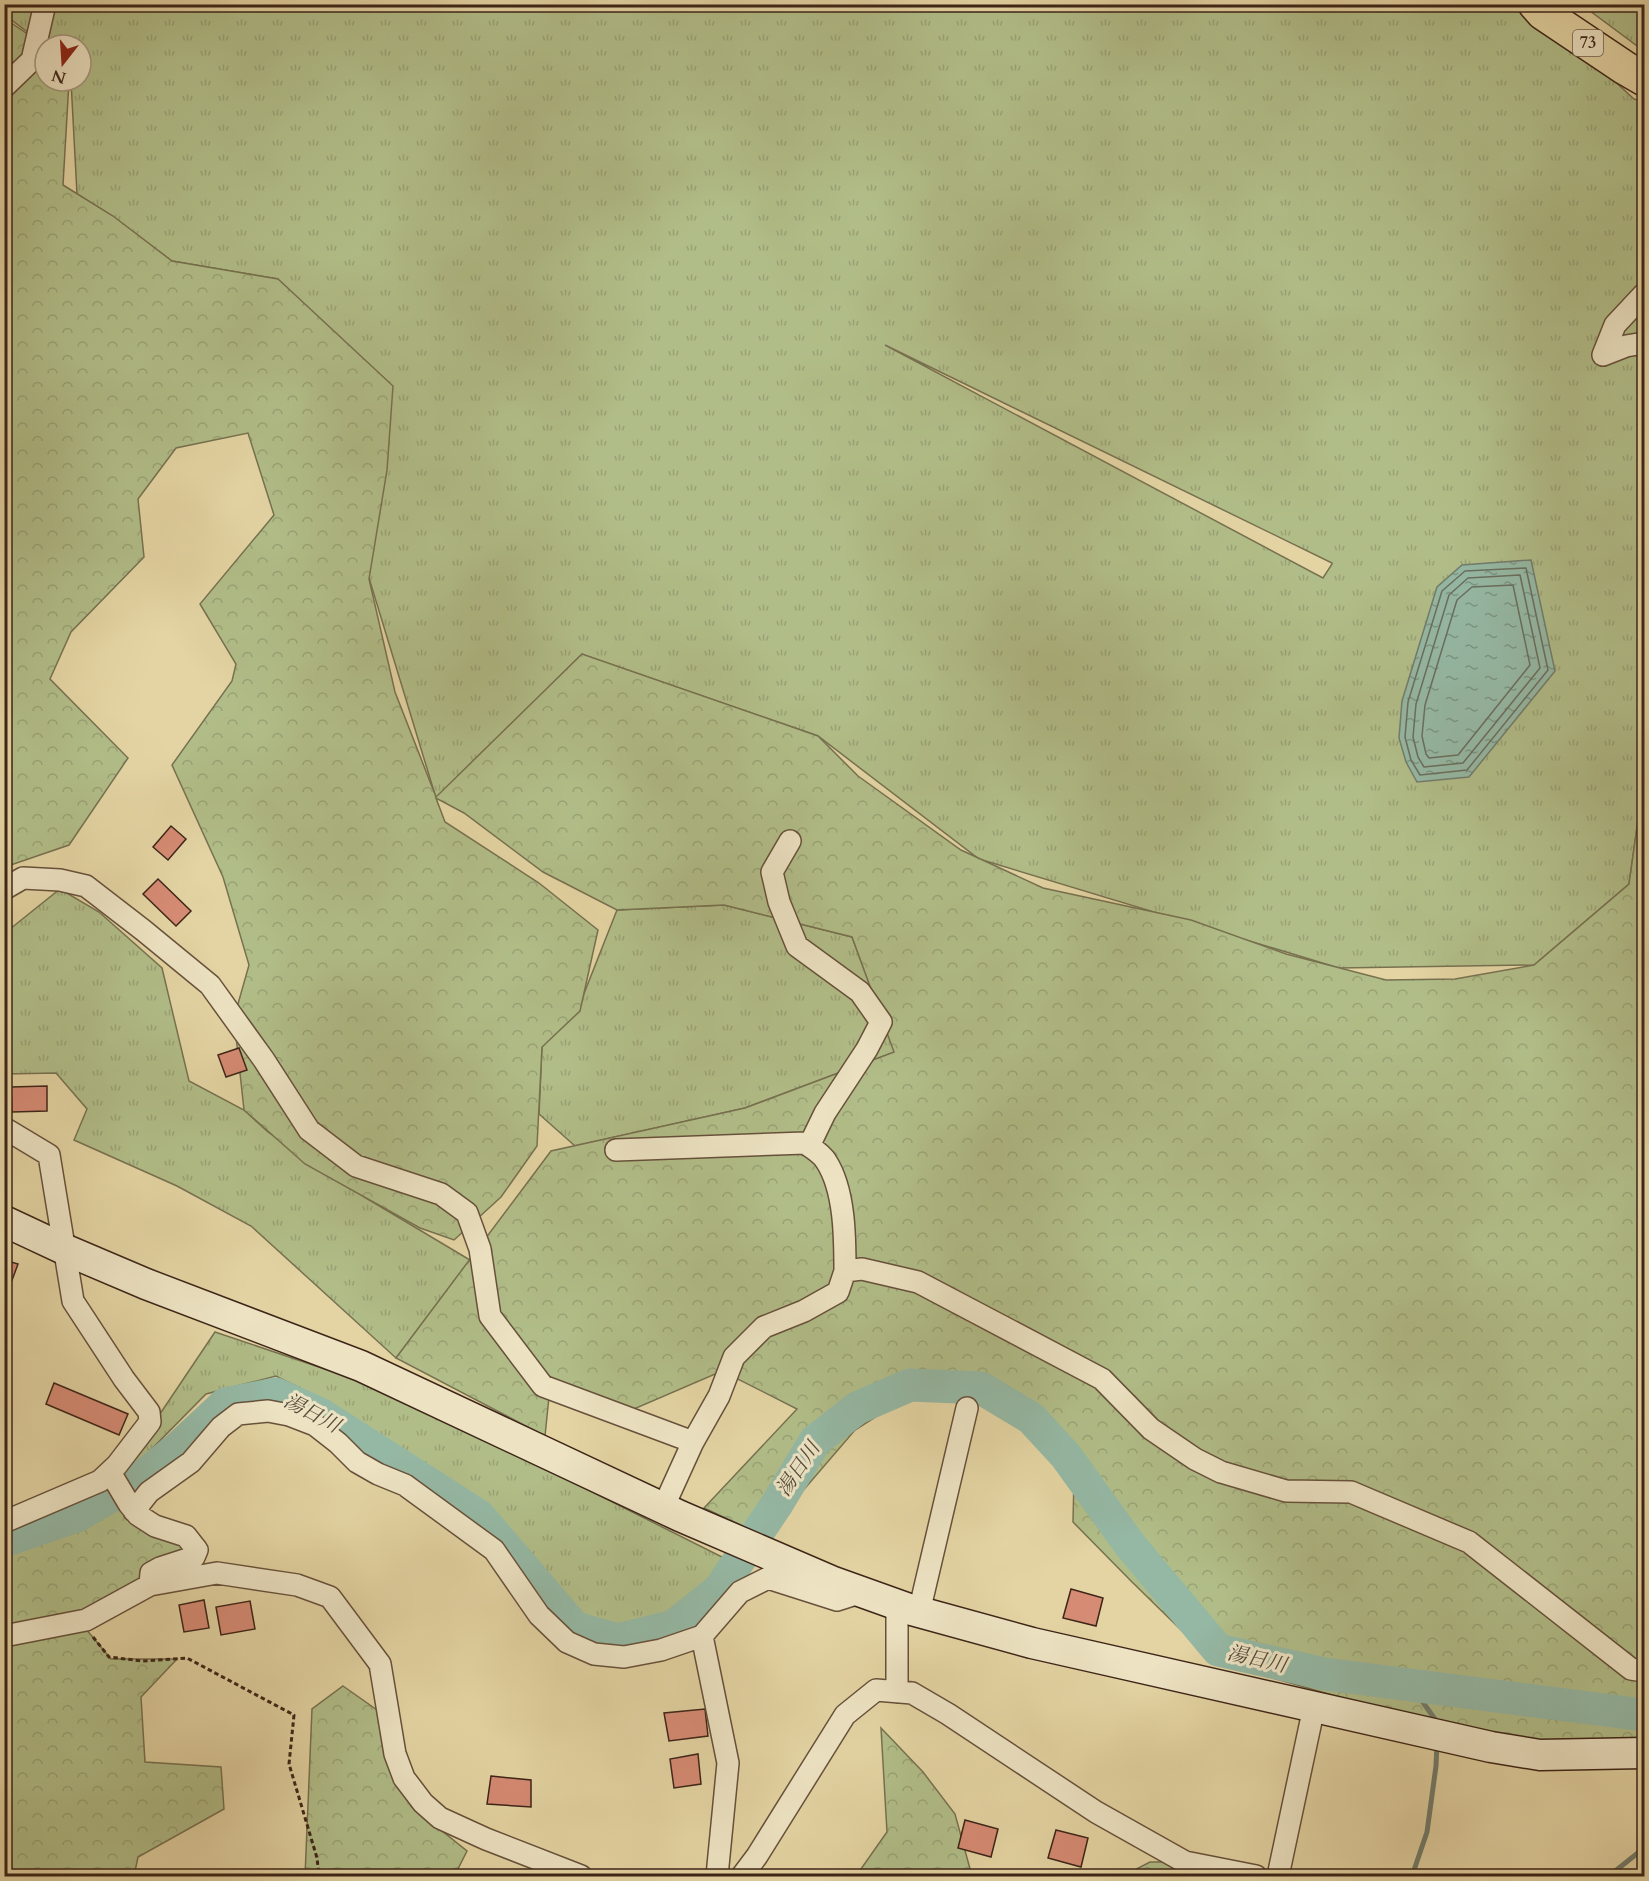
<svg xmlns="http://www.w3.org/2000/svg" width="1649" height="1881" font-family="Cardo,'Noto Serif JP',serif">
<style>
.grass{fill:url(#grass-tufts);stroke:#777150;stroke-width:1.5;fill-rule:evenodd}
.forest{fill:url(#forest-crowns);stroke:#777150;stroke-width:1.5}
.water{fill:url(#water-ripples);stroke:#727d6c;stroke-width:1.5}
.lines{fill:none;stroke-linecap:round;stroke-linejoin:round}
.shore{stroke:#696e5e;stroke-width:1.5}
.stream{stroke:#727d6c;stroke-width:5}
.river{stroke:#95b8a4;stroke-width:33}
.building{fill:#d68b74;stroke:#3d2518;stroke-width:1.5}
.street-casing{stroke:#67513b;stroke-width:24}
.secondary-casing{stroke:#3d2518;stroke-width:33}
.primary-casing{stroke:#3d2518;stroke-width:36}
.path{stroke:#3d2518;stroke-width:3;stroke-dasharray:4.5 3;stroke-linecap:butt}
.street{stroke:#ede3c3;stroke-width:21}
.secondary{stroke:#ede3c3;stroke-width:30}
.primary{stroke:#e4d4a3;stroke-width:33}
.labels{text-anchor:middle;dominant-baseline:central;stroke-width:6;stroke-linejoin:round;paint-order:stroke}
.shield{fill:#ede3c3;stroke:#725e4b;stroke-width:1.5}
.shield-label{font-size:16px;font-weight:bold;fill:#3d2518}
.water-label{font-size:20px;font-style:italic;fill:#534a3b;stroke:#ede3c3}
</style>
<defs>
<pattern id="grass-tufts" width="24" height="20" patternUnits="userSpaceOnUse" patternTransform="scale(1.5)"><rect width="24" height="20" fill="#b1bd88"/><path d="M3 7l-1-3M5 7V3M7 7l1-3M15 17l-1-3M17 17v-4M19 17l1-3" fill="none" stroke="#99a275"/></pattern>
<pattern id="forest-crowns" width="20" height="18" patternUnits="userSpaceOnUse" patternTransform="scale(1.5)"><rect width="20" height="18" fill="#b1bd88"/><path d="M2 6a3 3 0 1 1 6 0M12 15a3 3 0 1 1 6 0" fill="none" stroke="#99a275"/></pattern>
<pattern id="water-ripples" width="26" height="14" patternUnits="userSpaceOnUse" patternTransform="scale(1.5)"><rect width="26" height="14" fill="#95b8a4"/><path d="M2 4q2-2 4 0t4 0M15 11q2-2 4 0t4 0" fill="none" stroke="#7b9585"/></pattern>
</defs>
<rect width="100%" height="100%" fill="#e4d4a3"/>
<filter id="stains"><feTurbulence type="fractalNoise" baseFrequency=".00333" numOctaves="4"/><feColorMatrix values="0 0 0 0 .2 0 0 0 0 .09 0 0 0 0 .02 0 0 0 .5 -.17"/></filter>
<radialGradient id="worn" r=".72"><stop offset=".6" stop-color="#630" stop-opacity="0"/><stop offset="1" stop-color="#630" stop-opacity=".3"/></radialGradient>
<path class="grass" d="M5,4L1532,5L1634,99L1644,102V777L1629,884L1534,965L1339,968L979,859L818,736L582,654L436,798L278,279L172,261L77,194L71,81H81V45H45L5,15ZM885,345L1332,563V564L1323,578Z
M1582,5H1644V51Z
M60,889L99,912L162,968L189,1081L244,1110L268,1132L366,1198L470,1260L396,1358L251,1226L177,1186L74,1140L87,1109L56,1073L5,1074V933Z
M724,905L852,937L895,1052L745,1108L575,1146L539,1114L542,1047L583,996L617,910Z
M215,1332L393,1392L726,1559L685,1604L635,1627L577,1619L543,1573L476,1503L333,1405L276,1376L206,1394L126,1475L125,1466Z"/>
<path class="forest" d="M4,18L45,46V81H69L63,185L113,216L172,261L278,279L393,386L387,470L369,579L395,692L436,797L582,654L818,736L858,776L961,850L1043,888L1191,920L1286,954L1386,980L1455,979L1534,965L1629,884L1644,777V1742L1560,1749L1399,1714L1213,1661L1132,1582L1073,1522L1074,1478L981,1388L924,1386L855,1430L764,1536L704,1508L797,1409L722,1371L620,1415L549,1397L545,1436L396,1358L551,1151L745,1108L894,1052L852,937L724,905L617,910L543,872L464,813L436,798L445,822L539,883L598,930L580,1011L542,1047L537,1146L501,1197L454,1240L420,1228L305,1164L244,1110L234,1018L249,965L223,877L172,765L232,681L236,664L200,604L274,515L248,433L176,448L138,499L144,557L71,632L50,679L128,758L69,845L5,867Z
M117,1499L189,1552L80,1622L111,1659H177L141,1697L145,1762L221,1767L224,1809L138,1857L134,1876H5V1530Z
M343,1686L377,1710L411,1806L467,1851L458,1869L471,1876H305L312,1709Z
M881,1728L923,1772L955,1814L972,1876H856L887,1832Z
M1150,1862H1185L1217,1876H1123Z"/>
<path class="water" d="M1531,560L1555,671L1469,777L1417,782L1406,762L1399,738L1402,701L1437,587L1462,565Z"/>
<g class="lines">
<path class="shore" d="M1526,568L1548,670L1467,770L1420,775L1411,760L1405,737L1408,702L1442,591L1465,571Z
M1520,575L1540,668L1463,763L1424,767L1418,757L1413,737L1416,704L1449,595L1468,578Z
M1513,585L1530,665L1458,755L1429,758L1426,754L1422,736L1425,705L1457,600L1472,587Z"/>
<path class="stream" d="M1325,1674L1417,1694L1437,1722
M1412,1876L1427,1832L1436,1766L1437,1743
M1609,1876L1644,1848"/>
<path class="river" d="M4,1539L13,1538L77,1516L141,1478L179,1447L225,1404L276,1394L320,1414L479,1516L575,1628L618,1640L674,1626L719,1590L777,1504L815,1441L857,1408L910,1385L981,1388L1031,1418L1066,1456L1130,1545L1218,1650L1325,1674L1644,1715"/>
</g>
<path class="building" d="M171,826L186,839L168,860L153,847Z
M158,879L191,911L176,926L143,894Z
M239,1048L247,1070L226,1077L218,1055Z
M47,1086V1111L12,1112L11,1087Z
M4,1260L18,1264L4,1302Z
M54,1383L128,1414L119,1435L46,1404Z
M1071,1589L1103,1598L1096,1626L1063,1618Z
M204,1600L209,1628L184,1632L179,1605Z
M250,1601L255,1629L221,1635L216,1607Z
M705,1709L708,1736L669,1741L664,1713Z
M698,1754L701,1784L674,1788L670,1759Z
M491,1776L531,1780V1807L487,1804Z
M965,1820L998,1829L991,1857L958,1848Z
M1056,1830L1088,1838L1081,1867L1048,1858Z"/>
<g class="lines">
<defs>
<path id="street" d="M4,87L32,60L45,4
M1644,294L1615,325L1603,355L1626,346L1644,343
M790,841L772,872L779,902L797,946L860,992L881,1022L867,1049L825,1113L809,1146
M4,889L23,878L60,880L86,886L143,930L210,985L264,1060L309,1130L356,1166L441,1194L467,1213L480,1249L490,1316L543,1386L693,1442
M4,1128L49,1155L73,1301L124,1379L149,1412L150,1422L117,1465L100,1481L4,1522
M616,1150L805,1143C812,1148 822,1154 826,1161C845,1190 845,1238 845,1271
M110,1472L129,1504L138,1515L155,1526L186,1536L197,1550L194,1557L160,1568L151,1573L150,1585
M663,1508L693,1442L719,1396L734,1357L764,1327L804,1311L838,1292L845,1271L862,1269L918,1282L1102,1379L1151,1429L1195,1459L1221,1472L1286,1491L1351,1492L1469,1542L1631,1669L1644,1671
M134,1511L149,1492L191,1462L221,1427L238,1414L268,1411L289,1415L315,1425L338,1443L357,1462L378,1474L405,1485L494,1550L539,1615L567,1642L594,1654L624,1657L661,1650L702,1636L728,1763L717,1876
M897,1605V1692
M919,1612L967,1408
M4,1636L86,1620L150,1585L217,1573L297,1585L330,1597L380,1664L395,1754L404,1778L423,1803L440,1818L486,1839L581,1876
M702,1636L740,1592L768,1578L837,1600L862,1592
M742,1876L757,1856L845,1715L876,1690L912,1693L948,1714L1096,1812L1185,1862L1256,1876
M1278,1876L1314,1707"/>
<path id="secondary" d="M4,1221L66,1250L146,1284L361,1366L680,1516L831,1581L912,1610L1032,1643L1491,1747L1540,1755L1644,1753"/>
<path id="primary" d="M1535,4L1543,13L1625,68L1644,79"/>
</defs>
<use href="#street" class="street-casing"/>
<use href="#secondary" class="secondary-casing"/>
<use href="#primary" class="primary-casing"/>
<path class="path" d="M93,1637L109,1657L143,1661L187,1658L294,1715L289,1764L317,1858L319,1876"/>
<use href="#street" class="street"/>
<use href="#secondary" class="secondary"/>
<use href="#primary" class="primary"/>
</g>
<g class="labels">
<rect class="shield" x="1573" y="30" width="30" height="26" rx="4.5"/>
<g class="shield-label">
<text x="1588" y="43">73</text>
</g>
<g class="water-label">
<text transform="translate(312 1413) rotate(28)">湯日川</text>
<text transform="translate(798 1469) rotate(-56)">湯日川</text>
<text transform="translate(1257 1659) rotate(13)">湯日川</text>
</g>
</g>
<rect width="1649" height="1881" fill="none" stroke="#e4d4a3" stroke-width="24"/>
<rect x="6" y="6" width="1637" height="1869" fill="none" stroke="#3d2518" stroke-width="3"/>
<rect x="12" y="12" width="1625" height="1857" fill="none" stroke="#3d2518" stroke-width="1.5"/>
<g transform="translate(63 63) rotate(197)"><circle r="28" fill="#ede3c3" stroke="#a7977f" stroke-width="1.5"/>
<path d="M0-4.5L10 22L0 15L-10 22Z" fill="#8f2418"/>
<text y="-9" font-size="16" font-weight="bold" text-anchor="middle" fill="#3d2518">N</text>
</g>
<rect width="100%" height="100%" filter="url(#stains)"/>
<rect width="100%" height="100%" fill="url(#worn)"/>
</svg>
